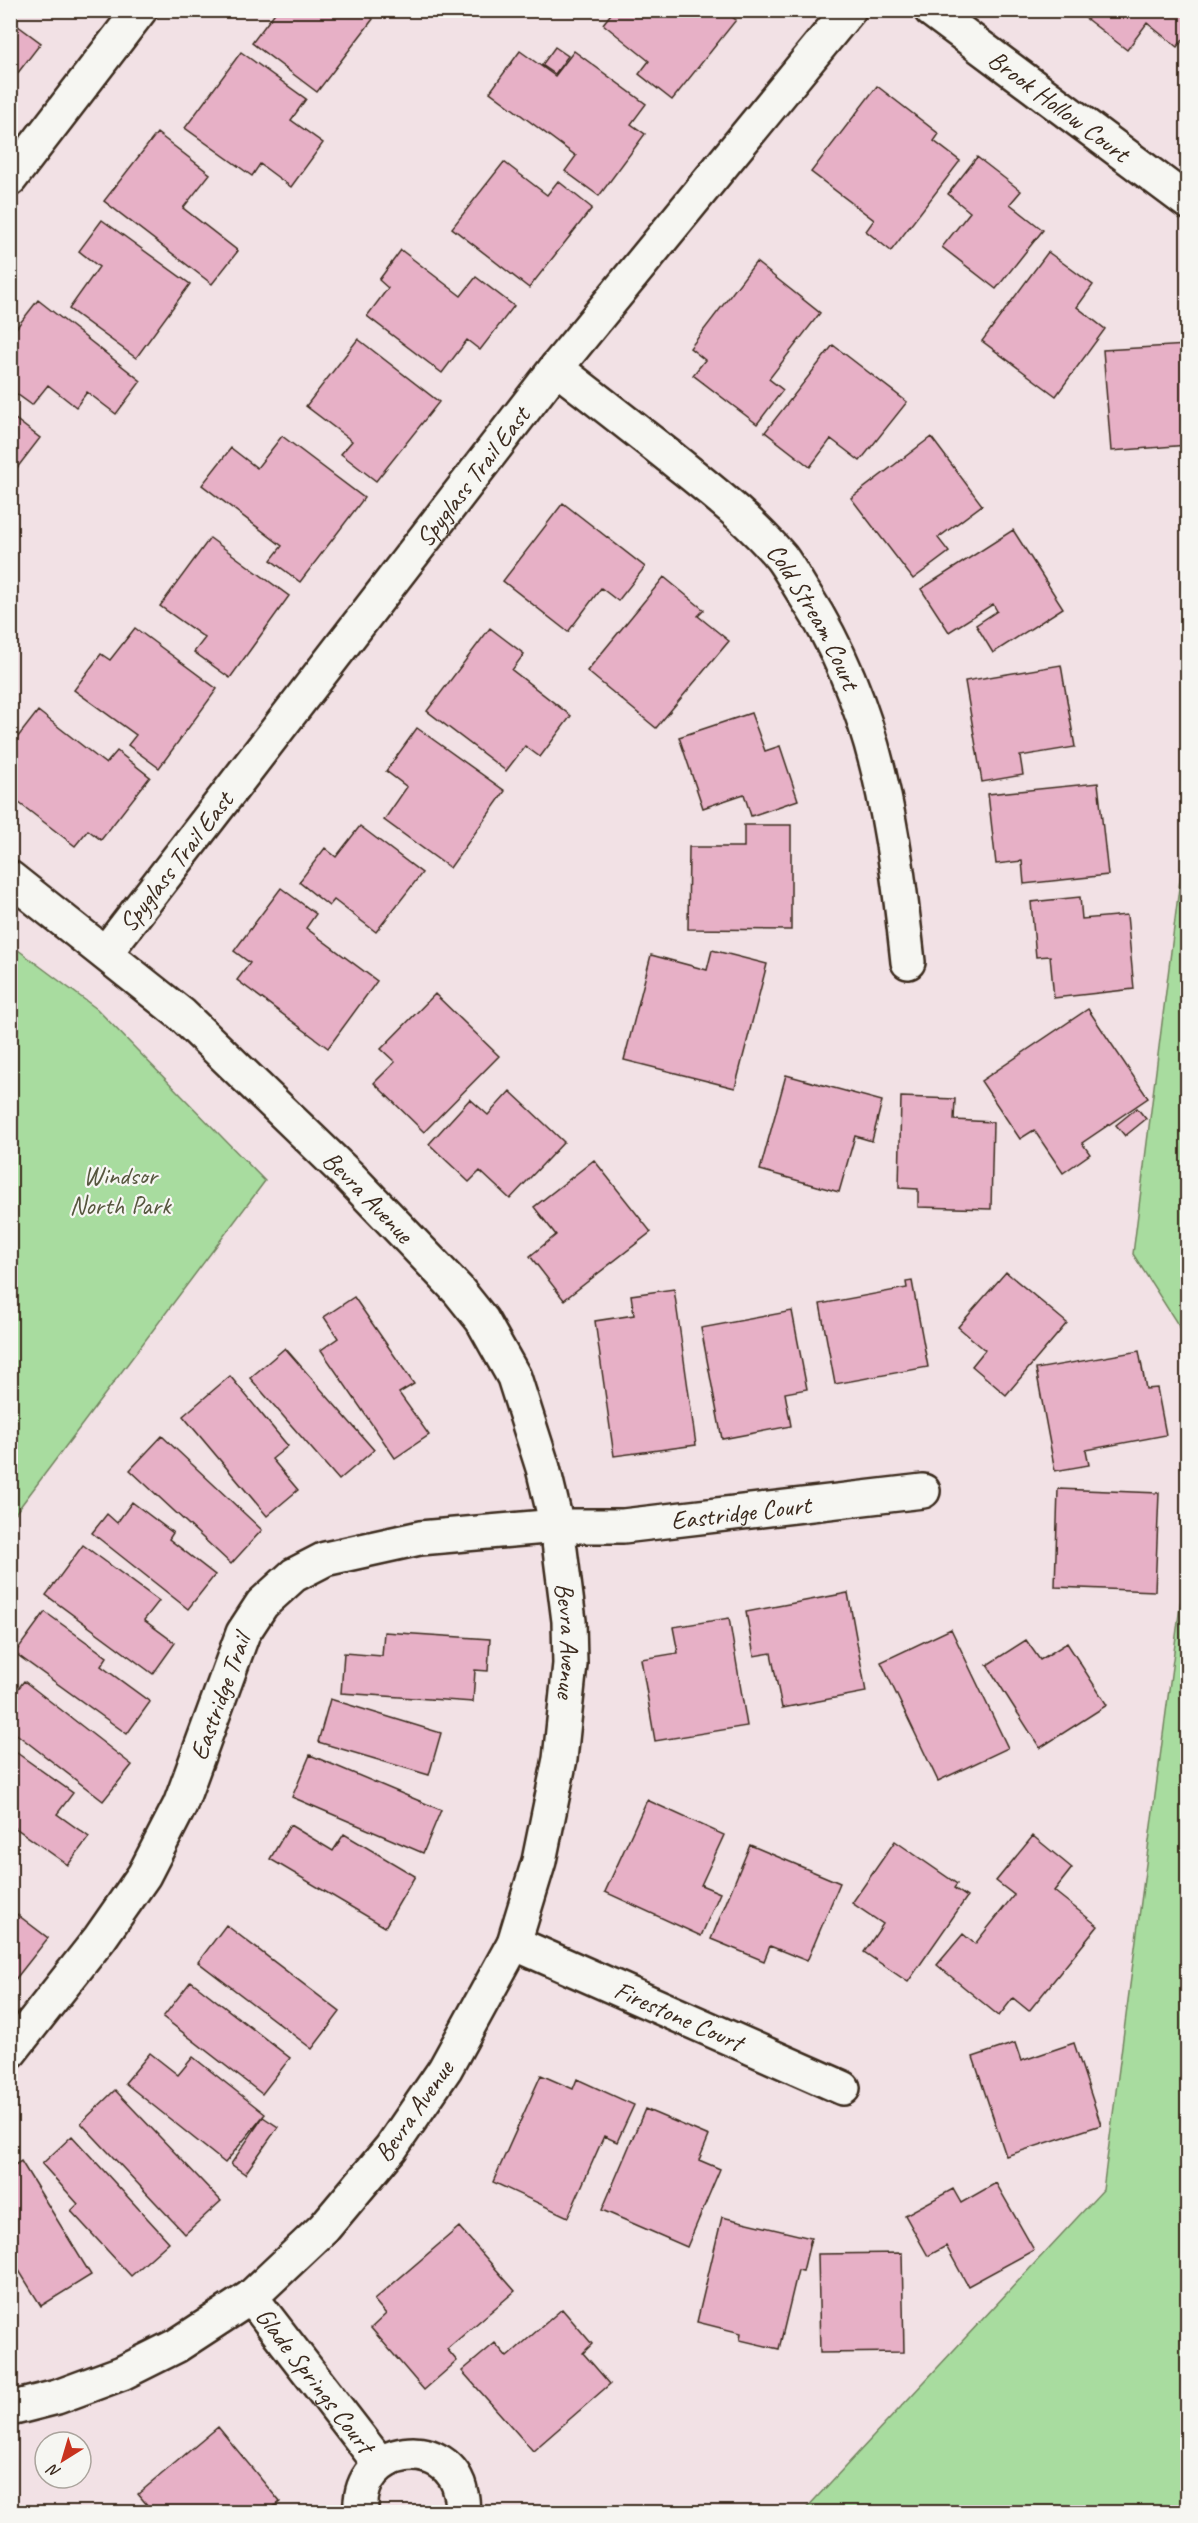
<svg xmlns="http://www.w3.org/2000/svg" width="1198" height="2523" font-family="Caveat,sans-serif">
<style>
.green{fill:#a8dc9f;stroke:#72835e;stroke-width:1.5}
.building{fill:#e7b0c6;stroke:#3b2a1e;stroke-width:1.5}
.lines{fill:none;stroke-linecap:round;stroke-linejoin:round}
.minor-casing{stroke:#3b2a1e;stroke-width:38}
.minor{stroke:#f6f6f2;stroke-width:33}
.labels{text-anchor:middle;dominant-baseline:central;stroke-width:4.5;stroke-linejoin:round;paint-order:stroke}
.street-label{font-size:26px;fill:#3b2a1e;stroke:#f6f6f2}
.park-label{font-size:26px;fill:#56563e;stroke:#f6f6f2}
</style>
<rect width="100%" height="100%" fill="#f2e1e5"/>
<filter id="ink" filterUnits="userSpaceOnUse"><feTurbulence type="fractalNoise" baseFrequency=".0167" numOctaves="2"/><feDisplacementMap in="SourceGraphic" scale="12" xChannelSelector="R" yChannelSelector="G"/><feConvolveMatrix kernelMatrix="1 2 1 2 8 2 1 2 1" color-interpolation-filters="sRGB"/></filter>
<g filter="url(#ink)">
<path class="green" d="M1187,824V1339L1133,1254Z
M10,944L97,1009L265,1181L11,1519Z
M1187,1553V2512H803L1103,2190Z"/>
<path class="building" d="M277,10H362L373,19L317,92L252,43Z
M614,10H723L736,20L672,100L639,74L649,61L603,24Z
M1090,10H1188V34L1177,47L1147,23L1127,50L1084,17Z
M10,20L41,43L10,83Z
M555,47L568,56L555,74L542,65Z
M520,51L555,76L574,51L646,104L631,124L645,134L599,196L565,171L576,156L490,92Z
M241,52L306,99L291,120L323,143L291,187L260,164L252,176L185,128Z
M877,86L939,134L934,141L960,161L891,251L866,231L874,220L811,172Z
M157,133L210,174L183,208L238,251L212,284L104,201Z
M977,157L1021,191L1010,204L1043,230L996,289L942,247L970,212L948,194Z
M504,162L547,195L558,181L592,208L529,288L452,228Z
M102,220L190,284L136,358L69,309L99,267L79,251Z
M401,250L461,296L476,277L514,306L480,350L467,340L442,373L367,316L388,288L379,280Z
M1048,252L1093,285L1077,307L1105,329L1056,396L982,341Z
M756,262L820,313L769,379L783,390L757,424L693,375L705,360L690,348Z
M38,300L141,381L116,414L87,392L76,407L48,385L32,405L10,389V336Z
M358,339L439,402L376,481L341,454L352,441L306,406Z
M833,345L907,402L860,461L831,439L810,467L765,432Z
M1188,345V445L1111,451L1103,350Z
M10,415L40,438L10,477Z
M282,436L364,498L300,582L271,560L282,546L202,485L231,448L257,468Z
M931,437L982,505L938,538L949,552L913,579L851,498Z
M563,503L645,567L618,601L601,588L568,632L503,581Z
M1013,530L1063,608L993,653L976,625L997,611L993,604L949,632L921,589Z
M210,538L289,596L230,678L194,652L205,638L160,606Z
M664,577L704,610L698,616L729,641L656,728L587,671Z
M135,628L217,689L159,768L128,745L136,735L74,690L101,654L110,660Z
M490,628L524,654L512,670L571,716L540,757L525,746L506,771L427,711Z
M1061,665L1075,747L1020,756L1023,775L982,782L965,681Z
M38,711L106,764L117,751L150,777L101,840L88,830L75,846L10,796V747Z
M751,713L765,751L780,746L798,800L751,816L744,794L703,808L679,737Z
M417,728L505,791L450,868L384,820L407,787L386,771Z
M1098,783L1108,875L1024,884L1022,861L996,864L988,794Z
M744,825H791V930L688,929L689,847H744Z
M360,826L422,873L376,932L334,900L329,906L299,882L325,848L336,857Z
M281,888L316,914L306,928L377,981L328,1048L237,980L250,963L234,951Z
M1080,897L1082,919L1127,915L1134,989L1054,998L1050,956L1036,957L1031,902Z
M712,950L767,964L735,1088L624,1060L651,955L707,970Z
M435,994L499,1056L424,1132L374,1083L395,1062L381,1049Z
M1088,1009L1148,1098L1082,1143L1090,1154L1063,1173L1034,1130L1020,1139L981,1081Z
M786,1075L882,1101L872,1141L855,1136L839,1192L760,1170Z
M510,1091L564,1142L510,1199L480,1171L469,1182L429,1144L470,1099L488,1115Z
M901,1097L955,1099L954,1120L993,1122L991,1209L918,1207V1189L899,1188Z
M1137,1108L1146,1119L1125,1136L1116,1125Z
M594,1160L651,1232L564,1300L530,1256L556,1235L534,1207Z
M1006,1272L1067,1323L1006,1395L972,1366L985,1350L958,1327Z
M912,1281L928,1367L835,1384L820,1304L907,1288L906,1282Z
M674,1289L696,1445L614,1456L595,1321L634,1315L631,1295Z
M354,1297L414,1384L399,1393L429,1435L395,1458L321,1350L338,1338L324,1317Z
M792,1311L807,1389L785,1393L791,1426L722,1439L701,1328Z
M285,1348L374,1450L339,1480L250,1378Z
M1139,1351L1146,1389L1157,1388L1166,1435L1086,1450L1089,1465L1055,1471L1036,1369Z
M230,1376L288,1446L272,1459L298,1490L267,1516L183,1416Z
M162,1436L262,1530L231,1564L130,1470Z
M1058,1489L1159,1493L1155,1591L1055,1587Z
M132,1502L173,1533L169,1539L215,1575L188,1609L92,1533L107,1514L117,1523Z
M83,1545L159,1601L144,1620L175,1643L153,1674L46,1595Z
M848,1593L866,1692L782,1708L771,1653L754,1656L746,1612Z
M45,1612L107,1657L101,1666L150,1702L127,1734L15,1653Z
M729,1618L747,1726L655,1741L641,1659L678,1653L673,1627Z
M951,1629L1008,1748L938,1781L881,1662Z
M384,1632L490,1639L488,1671L475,1670L473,1702L341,1693L344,1653L382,1656Z
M1026,1640L1040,1660L1067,1643L1107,1705L1040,1748L987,1665Z
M24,1681L132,1765L103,1801L10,1729V1699Z
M330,1699L441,1733L429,1775L318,1742Z
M10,1748L73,1793L57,1814L89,1837L68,1865L10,1824Z
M310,1755L441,1810L423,1853L292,1797Z
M647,1800L724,1835L701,1885L720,1893L701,1936L605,1892Z
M290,1825L333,1851L344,1834L415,1876L385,1927L270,1859Z
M1033,1836L1072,1868L1054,1891L1098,1926L1029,2011L1013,1998L999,2016L937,1965L963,1934L975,1944L1014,1895L996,1881Z
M895,1841L957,1884L954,1888L967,1897L908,1982L864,1952L883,1924L852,1903Z
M750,1845L840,1883L807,1961L770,1946L764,1961L711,1939Z
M10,1909L48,1938L10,1986Z
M226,1925L340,2012L312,2049L198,1962Z
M191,1981L290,2058L262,2094L163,2017Z
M1015,2043L1021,2061L1074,2043L1101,2125L1006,2156L973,2057Z
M150,2053L178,2075L193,2057L265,2114L225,2163L125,2083Z
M541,2075L573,2089L577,2079L634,2105L617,2142L604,2136L568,2217L493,2182Z
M115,2090L221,2201L185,2234L81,2123Z
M645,2109L709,2136L699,2160L720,2169L687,2247L602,2210Z
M263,2117L278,2127L245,2174L231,2164Z
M72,2136L169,2242L131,2276L71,2211L78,2204L42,2164Z
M21,2161L91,2275L41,2306L10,2256V2229L15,2226L10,2218V2168Z
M996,2183L1034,2250L968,2286L946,2246L928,2256L905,2215L953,2189L961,2203Z
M722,2217L811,2238L803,2271L798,2270L779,2349L740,2340L741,2333L697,2322Z
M459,2227L515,2291L447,2349L457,2361L424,2390L371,2328L386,2314L374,2300Z
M902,2253L904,2352L820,2353L818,2254Z
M562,2309L592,2344L583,2353L610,2384L533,2451L462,2371L495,2343L507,2357Z
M218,2427L280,2502L267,2512H153L138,2494Z"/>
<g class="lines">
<defs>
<g id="minor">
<path id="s1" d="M931,10L1188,202"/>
<path d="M10,179L140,10"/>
<path id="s2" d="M556,368C594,397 632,427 670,457C708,488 749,519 781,557C790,569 797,583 805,595C878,708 894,832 908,962"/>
<path id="s3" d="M10,878L181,1014L350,1177L458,1290L482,1320L514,1377L543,1468L557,1526L569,1621L570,1664L560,1759L539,1861L514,1943L445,2069L391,2148L324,2228L251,2297L176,2346L122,2373L57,2397L10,2409"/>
<path id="s4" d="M106,952L556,368L849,10"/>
<path id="s5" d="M514,1943L843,2088"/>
<path id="s6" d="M10,2052L100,1938L144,1875L180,1805L243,1633L262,1604L294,1575L325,1559L420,1538L557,1526H623L923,1491"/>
<path id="s7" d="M251,2297L380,2464"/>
<path d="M361,2512C356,2443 450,2434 461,2494C463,2500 462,2506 463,2512"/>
</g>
</defs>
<use href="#minor" class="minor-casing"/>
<use href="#minor" class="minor"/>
</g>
</g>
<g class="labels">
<g class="street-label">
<text stroke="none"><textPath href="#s1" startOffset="160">Brook Hollow Court</textPath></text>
<text stroke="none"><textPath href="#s4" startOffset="600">Spyglass Trail East</textPath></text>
<text stroke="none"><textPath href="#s2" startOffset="362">Cold Stream Court</textPath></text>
<text stroke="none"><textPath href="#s4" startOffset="114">Spyglass Trail East</textPath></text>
<text stroke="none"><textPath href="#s3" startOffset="480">Bevra Avenue</textPath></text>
<text stroke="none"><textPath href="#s6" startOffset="1016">Eastridge Court</textPath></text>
<text stroke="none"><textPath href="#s3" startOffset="984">Bevra Avenue</textPath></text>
<text stroke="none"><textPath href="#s6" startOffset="416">Eastridge Trail</textPath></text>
<text stroke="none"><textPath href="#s5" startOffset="180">Firestone Court</textPath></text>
<text transform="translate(414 2111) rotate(-55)">Bevra Avenue</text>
<text stroke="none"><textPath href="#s7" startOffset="105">Glade Springs Court</textPath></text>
</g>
<g class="park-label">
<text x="120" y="1175">Windsor<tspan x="120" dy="30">North Park</tspan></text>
</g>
</g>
<rect width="1198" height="2523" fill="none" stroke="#f6f6f2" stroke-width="36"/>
<rect x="18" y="18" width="1162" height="2487" fill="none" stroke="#3b2a1e" stroke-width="2" filter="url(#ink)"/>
<g transform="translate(63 2460) rotate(217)"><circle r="28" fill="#f6f6f2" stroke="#aba49d" stroke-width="1.5"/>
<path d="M0-4.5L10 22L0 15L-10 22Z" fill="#c8321e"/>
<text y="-9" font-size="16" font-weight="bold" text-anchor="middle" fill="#3b2a1e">N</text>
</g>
</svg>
